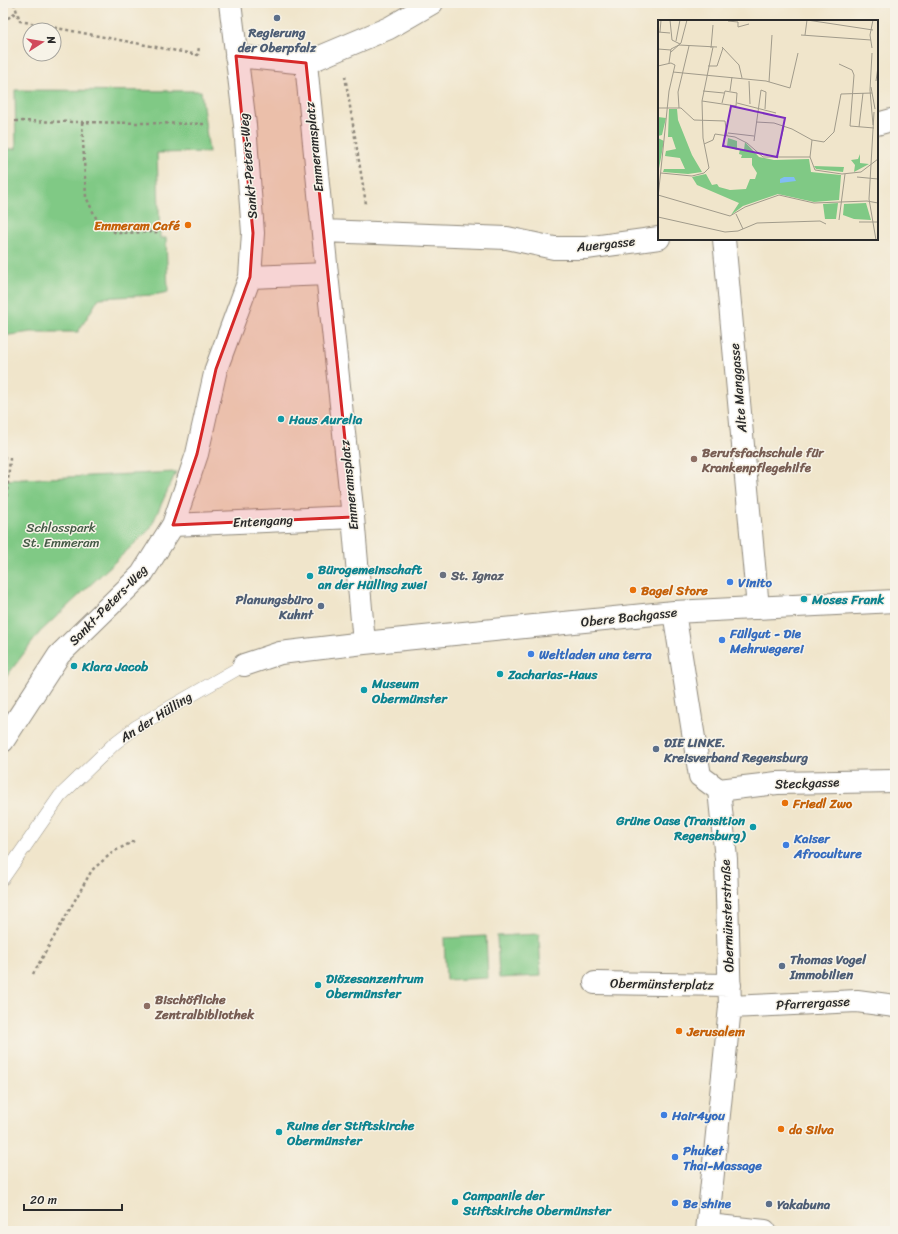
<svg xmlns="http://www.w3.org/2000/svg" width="898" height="1234" font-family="Sriracha,sans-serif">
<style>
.green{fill:#80c985;stroke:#567a58}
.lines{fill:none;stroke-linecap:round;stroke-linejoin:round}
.lane-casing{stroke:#8e887b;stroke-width:14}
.street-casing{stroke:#8e887b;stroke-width:24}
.path{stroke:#8e887b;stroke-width:2.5;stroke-dasharray:3 3;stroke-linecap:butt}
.lane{stroke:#fff;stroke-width:13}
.street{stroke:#fff;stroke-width:22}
.marked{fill:#d62828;fill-opacity:0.2;stroke:#d62828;stroke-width:3;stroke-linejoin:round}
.service-dot{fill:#5c6f8a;stroke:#f7f3e8;stroke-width:1.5}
.food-dot{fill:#e8710a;stroke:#f7f3e8;stroke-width:1.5}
.culture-dot{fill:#0f9aa8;stroke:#f7f3e8;stroke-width:1.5}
.education-dot{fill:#8d6e63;stroke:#f7f3e8;stroke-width:1.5}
.worship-dot{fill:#6b7280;stroke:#f7f3e8;stroke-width:1.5}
.shop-dot{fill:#3f7fe0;stroke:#f7f3e8;stroke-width:1.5}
.labels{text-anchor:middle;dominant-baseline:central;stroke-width:3;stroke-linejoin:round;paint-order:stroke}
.service-label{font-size:13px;font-weight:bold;fill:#4e5e75;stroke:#f7f3e8;text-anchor:start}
.street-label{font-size:13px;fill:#2b2b2b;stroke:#f7f3e8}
.food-label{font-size:13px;font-weight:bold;fill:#c56008;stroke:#f7f3e8;text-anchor:start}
.culture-label{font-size:13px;font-weight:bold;fill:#0d838f;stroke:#f7f3e8;text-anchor:start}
.education-label{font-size:13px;font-weight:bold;fill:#785e54;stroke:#f7f3e8;text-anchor:start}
.park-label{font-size:13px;fill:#445a46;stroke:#f7f3e8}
.worship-label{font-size:13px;font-weight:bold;fill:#5b616d;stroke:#f7f3e8;text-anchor:start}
.shop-label{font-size:13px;font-weight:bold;fill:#366cbe;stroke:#f7f3e8;text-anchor:start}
.inset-road{fill:none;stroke:#a19b8b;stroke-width:1}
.view{fill:#7b2cbf;fill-opacity:0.15;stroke:#7b2cbf;stroke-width:2}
.inset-edge{fill:none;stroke:#2b2b2b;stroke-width:2}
</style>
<rect width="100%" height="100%" fill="#f7f3e8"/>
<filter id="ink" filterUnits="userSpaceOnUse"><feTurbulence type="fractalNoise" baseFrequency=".025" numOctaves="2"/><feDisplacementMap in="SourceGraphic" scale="8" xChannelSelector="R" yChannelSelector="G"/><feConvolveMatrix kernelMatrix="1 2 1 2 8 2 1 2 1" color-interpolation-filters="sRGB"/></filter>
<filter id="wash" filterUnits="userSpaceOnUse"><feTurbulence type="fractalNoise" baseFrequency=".012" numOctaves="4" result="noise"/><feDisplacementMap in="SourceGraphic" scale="16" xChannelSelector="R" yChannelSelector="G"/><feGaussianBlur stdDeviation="0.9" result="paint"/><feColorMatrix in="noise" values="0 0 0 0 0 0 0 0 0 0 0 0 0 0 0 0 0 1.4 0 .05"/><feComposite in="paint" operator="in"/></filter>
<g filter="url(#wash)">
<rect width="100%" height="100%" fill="#f0e5cb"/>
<path class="green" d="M15,90L201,91L209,152L157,153L160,238H166L168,292L153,295L99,298L78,332H31L3,336V149H16Z
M176,472L150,529L40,632L3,681V480Z
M539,934L541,976L499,978L497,936Z
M486,936L488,978L446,980L444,938Z"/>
</g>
<g filter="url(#ink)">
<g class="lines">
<defs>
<path id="lane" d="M3,878L60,796L115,743L136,727L244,665"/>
<path id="street" d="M236,56L306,63L389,28L432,3
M306,63L327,274L353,517L364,643
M877,124L895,119
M323,231L507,238L554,248H586L659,238
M724,239L758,608
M250,277L327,274
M173,525L353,517
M674,612L700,776L719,790L726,859L730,1007L707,1231
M244,665L280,653L364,643L674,612L895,601
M3,741L59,655L142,574L173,525L197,454L216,369L250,277L253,233L245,125L230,3
M719,790L777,783L895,781
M595,983L730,985
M730,1007L857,1001L895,1006
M708,1225L765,1231"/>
</defs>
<use href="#lane" class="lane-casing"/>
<use href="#street" class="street-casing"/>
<path class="path" d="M14,3L20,21L198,55L199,46
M3,22L16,12
M345,76L366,204
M15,121L206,124
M82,122L86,197L97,220L116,233L160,232
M3,457L10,459L3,537
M33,974L92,870L113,852L134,841"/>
<use href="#lane" class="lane"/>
<use href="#street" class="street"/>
</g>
</g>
<path class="marked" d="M236,56L306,63L353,517L173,525L197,454L216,369L250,277L253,233Z"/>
<g class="service-dot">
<circle cx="277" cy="18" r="4"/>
<circle cx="321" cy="606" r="4"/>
<circle cx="656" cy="749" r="4"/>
<circle cx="782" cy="966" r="4"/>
<circle cx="769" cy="1204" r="4"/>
</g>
<g class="food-dot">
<circle cx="188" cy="225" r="4"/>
<circle cx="633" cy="590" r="4"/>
<circle cx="785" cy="803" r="4"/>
<circle cx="679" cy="1031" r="4"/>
<circle cx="781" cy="1129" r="4"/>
</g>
<g class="culture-dot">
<circle cx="281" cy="419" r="4"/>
<circle cx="310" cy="576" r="4"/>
<circle cx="804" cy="599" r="4"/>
<circle cx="74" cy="666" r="4"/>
<circle cx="500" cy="674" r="4"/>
<circle cx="364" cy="690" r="4"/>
<circle cx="753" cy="827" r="4"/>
<circle cx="318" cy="985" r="4"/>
<circle cx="279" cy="1132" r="4"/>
<circle cx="455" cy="1202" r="4"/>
</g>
<g class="education-dot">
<circle cx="694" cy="459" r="4"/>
<circle cx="147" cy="1006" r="4"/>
</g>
<circle class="worship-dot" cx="443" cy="575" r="4"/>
<g class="shop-dot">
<circle cx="730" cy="582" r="4"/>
<circle cx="722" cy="640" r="4"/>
<circle cx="531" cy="654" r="4"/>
<circle cx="786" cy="845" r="4"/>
<circle cx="664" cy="1115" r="4"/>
<circle cx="675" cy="1157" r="4"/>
<circle cx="675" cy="1203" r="4"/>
</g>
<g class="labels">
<g class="service-label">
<text x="277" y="32" text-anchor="middle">Regierung<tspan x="277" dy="15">der Oberpfalz</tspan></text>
<text x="313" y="599" text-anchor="end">Planungsbüro<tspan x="313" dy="15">Kuhnt</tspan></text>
<text x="664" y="742">DIE LINKE.<tspan x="664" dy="15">Kreisverband Regensburg</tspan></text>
<text x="790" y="959">Thomas Vogel<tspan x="790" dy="15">Immobilien</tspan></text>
<text x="777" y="1204">Yakabuna</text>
</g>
<g class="street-label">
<text transform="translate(314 147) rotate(-96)">Emmeramsplatz</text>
<text transform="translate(248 166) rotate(-95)">Sankt-Peters-Weg</text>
<text transform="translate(606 244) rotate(-6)">Auergasse</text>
<text transform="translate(738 388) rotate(-95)">Alte Manggasse</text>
<text transform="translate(349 485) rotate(-96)">Emmeramsplatz</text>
<text transform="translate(263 521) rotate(-3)">Entengang</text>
<text transform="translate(108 605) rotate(-46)">Sankt-Peters-Weg</text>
<text transform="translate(629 617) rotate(-6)">Obere Bachgasse</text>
<text transform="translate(156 717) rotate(-32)">An der Hülling</text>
<text transform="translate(807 783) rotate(-2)">Steckgasse</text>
<text transform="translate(727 916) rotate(-92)">Obermünsterstraße</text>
<text transform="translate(662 984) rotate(1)">Obermünsterplatz</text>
<text transform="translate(813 1003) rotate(-3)">Pfarrergasse</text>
</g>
<g class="food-label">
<text x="180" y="225" text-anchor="end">Emmeram Café</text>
<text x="641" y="590">Bagel Store</text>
<text x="793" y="803">Friedl Zwo</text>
<text x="687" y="1031">Jerusalem</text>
<text x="789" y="1129">da Silva</text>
</g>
<g class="culture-label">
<text x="289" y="419">Haus Aurelia</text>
<text x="318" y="569">Bürogemeinschaft<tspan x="318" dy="15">an der Hülling zwei</tspan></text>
<text x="812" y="599">Moses Frank</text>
<text x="82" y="666">Klara Jacob</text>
<text x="508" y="674">Zacharias-Haus</text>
<text x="372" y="683">Museum<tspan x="372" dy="15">Obermünster</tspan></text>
<text x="745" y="820" text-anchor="end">Grüne Oase (Transition<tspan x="745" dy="15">Regensburg)</tspan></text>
<text x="326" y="978">Diözesanzentrum<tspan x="326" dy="15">Obermünster</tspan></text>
<text x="287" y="1125">Ruine der Stiftskirche<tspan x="287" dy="15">Obermünster</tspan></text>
<text x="463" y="1195">Campanile der<tspan x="463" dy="15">Stiftskirche Obermünster</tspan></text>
</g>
<g class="education-label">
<text x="702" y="452">Berufsfachschule für<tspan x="702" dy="15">Krankenpflegehilfe</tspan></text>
<text x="155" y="999">Bischöfliche<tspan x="155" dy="15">Zentralbibliothek</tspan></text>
</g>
<g class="park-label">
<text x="61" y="527">Schlosspark<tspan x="61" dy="15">St. Emmeram</tspan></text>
</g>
<g class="worship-label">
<text x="451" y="575">St. Ignaz</text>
</g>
<g class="shop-label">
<text x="738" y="582">Vinito</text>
<text x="730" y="633">Füllgut - Die<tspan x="730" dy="15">Mehrwegerei</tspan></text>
<text x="539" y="654">Weltladen una terra</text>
<text x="794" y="838">Kaiser<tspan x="794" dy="15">Afroculture</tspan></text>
<text x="672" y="1115">Hair4you</text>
<text x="683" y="1150">Phuket<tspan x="683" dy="15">Thai-Massage</tspan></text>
<text x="683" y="1203">Be shine</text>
</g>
</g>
<g transform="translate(658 20)">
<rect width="220" height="220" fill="#f0e5cb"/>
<path d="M11,89H19L20,100L34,135L44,152L30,154L5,152L6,149H27L22,138L7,136L8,131L18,129L14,117H10ZM0,97L8,98L4,115L0,116ZM0,118L6,121L0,154ZM70,118L79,121V130L69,126ZM87,122L101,137L116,140L151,139L153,152L183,155L181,180L156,182L120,174L85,186L73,195L81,183L39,165L34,157L48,154L54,165L59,164L61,167L72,170L88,169L92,159H97L99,153L94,145V138H83L84,135L81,134L82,129L86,130ZM202,134V143L211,144L196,152L197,145L193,140L200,139ZM156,146L186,147L185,152L158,149ZM180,183L178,199H167L165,184ZM208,183L213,200L196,199L185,195L186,184Z" fill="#80c985"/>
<path d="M126,157H136L138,161L122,163V159Z" fill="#81bdf4"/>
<path class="inset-road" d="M12,0L14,20L22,24M149,0L215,10M70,1L80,2V7L91,4M0,12L12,13M2,12L3,0M143,15L213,20M147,15L149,0M18,21L22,0M21,25L59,27M64,27L81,45L84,58M53,28L55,5M214,28L212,15L215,0M0,29L13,30M13,32L23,23L29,0M214,33L212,70L215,105M11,43L13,29L21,25M181,44L194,50L196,55L192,106L216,108M0,46L13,43L17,45L11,71L0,178M50,46H59L65,28M15,52L108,61L132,68L140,33M91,61L92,84M218,61L220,47M111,62L114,15M213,67L217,89M45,71L66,73M72,71L74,57M44,81L78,86L79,73L67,71L64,83M79,83L118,93M0,88H23L36,100L67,101L69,116M21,88L20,72L31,26M216,92L211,179L218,220M98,102L116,103L134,109L154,120L166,122L176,112L183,74L214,73M201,107L205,73M70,113L96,116M123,119L126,106M96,121L103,70L108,72L107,89M46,124L55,120L57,114L77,117L89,123L105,137H152L157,150L184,154L203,152L220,139M152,137L154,120M3,153L34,156L46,153M46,153L51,148L45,118L44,81L55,27M199,157L220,159M0,175L72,196L87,187L121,175L156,183L209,181L220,183M78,194L85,209M0,197L67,212L80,211L99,203L162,201L168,204M181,200L187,154M201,202H220"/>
<path class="view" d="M73,86L127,98L119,137L65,126Z"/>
<rect width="220" height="220" class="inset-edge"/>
</g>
<rect width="898" height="1234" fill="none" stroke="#f7f3e8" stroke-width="16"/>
<g transform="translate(42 42) rotate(78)"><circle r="19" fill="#f7f3e8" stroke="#a5a39c"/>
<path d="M0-3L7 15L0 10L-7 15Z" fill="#d1495b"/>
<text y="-6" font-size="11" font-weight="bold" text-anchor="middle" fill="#2b2b2b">N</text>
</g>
<path d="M24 1204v6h98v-6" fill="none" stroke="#2b2b2b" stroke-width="2"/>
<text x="30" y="1204" font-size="12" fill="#2b2b2b" stroke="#f7f3e8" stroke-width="3" paint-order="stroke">20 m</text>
</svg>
